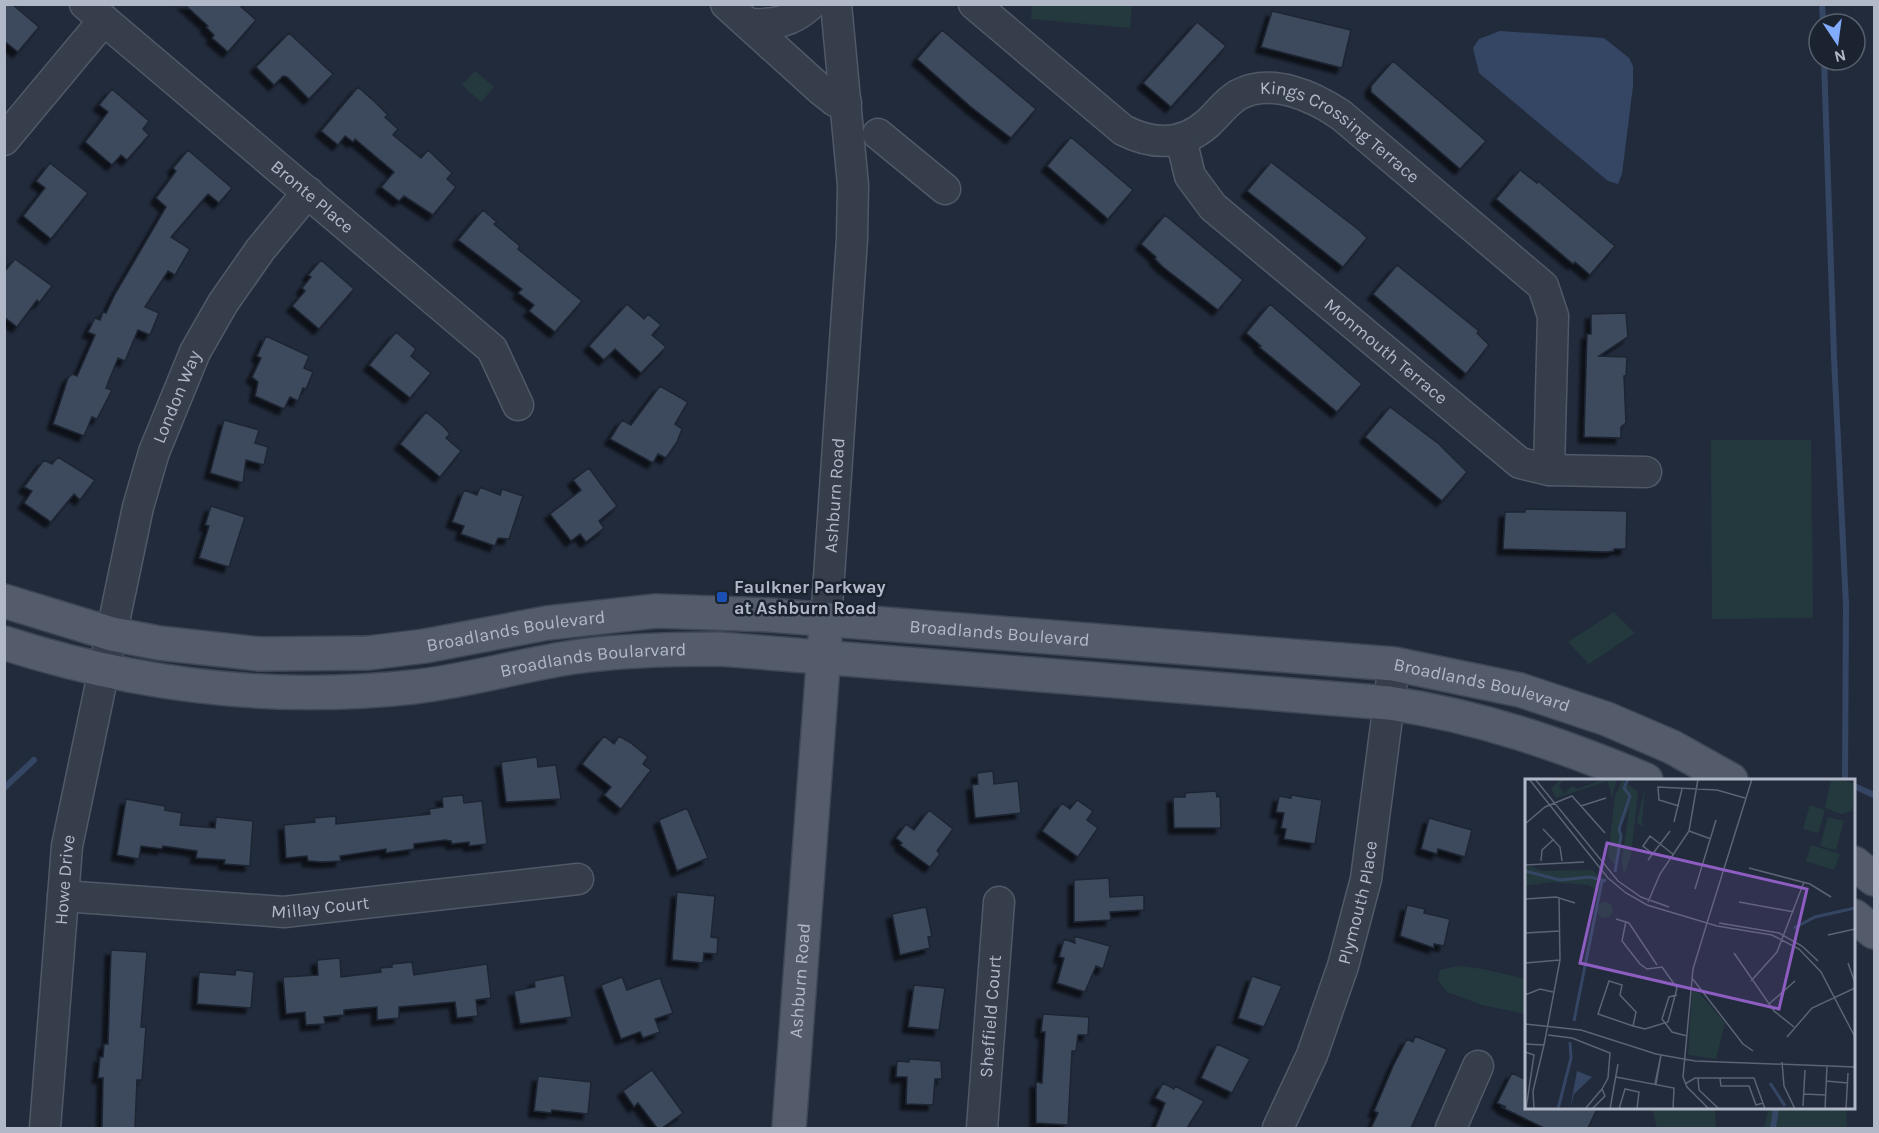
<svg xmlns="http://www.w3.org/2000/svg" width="1879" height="1133" font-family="Karla,sans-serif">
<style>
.green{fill:#24393d}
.water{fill:#354664}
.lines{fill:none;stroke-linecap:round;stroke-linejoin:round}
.stream{stroke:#354664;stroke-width:6}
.building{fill:#3e495b;stroke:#1d2533;stroke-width:1.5;filter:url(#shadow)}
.minor-casing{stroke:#515867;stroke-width:33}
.major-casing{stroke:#3f4755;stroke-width:36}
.minor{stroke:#363e4c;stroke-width:30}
.major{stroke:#545c6c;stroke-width:33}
.transit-dot{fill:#1a4fb4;stroke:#1b2331;stroke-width:2}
.labels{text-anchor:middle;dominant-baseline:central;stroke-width:5;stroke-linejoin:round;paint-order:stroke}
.street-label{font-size:18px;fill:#b1b8c8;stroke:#1b2331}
.poi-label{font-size:18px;font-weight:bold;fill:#b1b8c8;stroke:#1b2331;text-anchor:start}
.inset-river{fill:none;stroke:#354664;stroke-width:3}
.inset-road{fill:none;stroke:#5b6374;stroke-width:1.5}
.view{fill:#8e5dc2;fill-opacity:0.15;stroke:#8e5dc2;stroke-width:3}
.inset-edge{fill:none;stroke:#b1b8c8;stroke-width:3}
</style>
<defs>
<filter id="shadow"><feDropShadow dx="-5.5" dy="5.5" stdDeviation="1.5" flood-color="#0009"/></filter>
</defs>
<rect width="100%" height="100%" fill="#222b3c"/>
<path class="green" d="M1032,5H1132L1130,28L1031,19Z
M475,71L494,87L481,102L462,85Z
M1711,440H1811L1813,618L1712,619Z
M1614,612L1635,633L1589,664L1568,642Z
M1458,966L1483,969L1526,979V1014L1482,1005L1447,992L1438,980L1440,970Z
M1652,1108H1715L1716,1128H1657Z
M1769,1108H1846L1847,1128H1764Z"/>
<path class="water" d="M1500,31L1604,38L1629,58L1633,66V86L1622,174L1618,184L1608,181L1479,73L1473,48L1479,39Z"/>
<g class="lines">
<path class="stream" d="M1822,4L1823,24
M1824,60L1834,357L1846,605L1845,780
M1854,786L1874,795
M4,788L34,760
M1773,1128L1776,1108"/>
</g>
<path class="building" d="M4,4H12L39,27L18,52L4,41Z
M184,4H238L256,20L228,52L212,38L214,35L206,27L208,26Z
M1272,11L1351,30L1342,68L1261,47Z
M1197,22L1226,46L1171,107L1143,83Z
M942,30L1036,109L1011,138L971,107L917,59Z
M289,33L333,74L309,99L287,77L283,76L274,85L256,67Z
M1393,61L1486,141L1460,169L1371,92V86Z
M358,87L375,102L388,115L385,117L398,129L393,135L421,158L428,150L452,173L447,179L456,187L433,215L404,196L399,201L381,187L394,172L355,139L353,142L345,136L338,145L321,131Z
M112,89L149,121L143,129L149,135L127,160L121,155L112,165L85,142L108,112L99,105Z
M1071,137L1133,190L1108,219L1047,166Z
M188,150L232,188L219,203L208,194L171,237L190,249L175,275L168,271L145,307L159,313L150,335L138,330L125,361L118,358L106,388L112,390L97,419L92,417L84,436L53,424L68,378L72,374L77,376L95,335L88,332L95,318L100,320L103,312L106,313L115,294L166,207L156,198L176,171L173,168Z
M1271,162L1359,230L1367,238L1343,267L1247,191Z
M50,163L88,193L51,239L23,216L45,188L36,181Z
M1520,170L1537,183L1538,181L1615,246L1590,275L1575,262L1573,264L1496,199Z
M483,210L497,222L494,224L520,246L518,249L582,301L555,332L529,311L534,305L518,293L522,289L458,240Z
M1165,215L1243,280L1218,310L1163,267L1155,259L1156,257L1141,244Z
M15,259L52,286L39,303L37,300L17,327L4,317V272Z
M321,260L354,289L319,329L292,306L305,291L302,288L311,277L308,275Z
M1397,265L1479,331L1477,333L1489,345L1466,374L1373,294Z
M627,304L644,319L648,314L661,325L652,335L666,347L641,373L615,349L604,360L589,346Z
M1270,304L1362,384L1337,412L1259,347L1261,346L1246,333Z
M1626,313L1628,337L1599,356L1627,357L1626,376H1624L1626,423L1621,427V438L1584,437L1587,334H1591V314Z
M396,332L416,349L411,356L431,373L410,398L369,365Z
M266,336L309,356L304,368L313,372L306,389L303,388L298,401L290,397L284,409L255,396L258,382L252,377L261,358L257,356Z
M660,386L688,402L675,424L682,429L677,442L666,458L658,454L653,463L610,439L622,420L631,425Z
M1390,407L1439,444L1467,472L1442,501L1365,437Z
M426,412L443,426L450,434L446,438L461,451L440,477L400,444Z
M224,420L259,430L255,443L268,447L264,465L246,460L243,483L210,473Z
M58,457L95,480L80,500L74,494L51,522L24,503L32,491L24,487L44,460L52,464Z
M589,468L617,506L599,521L604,528L586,542L580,534L571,541L550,514L581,490L573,480Z
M480,487L500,495L502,489L523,496L509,539L498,538L495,546L461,534L464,526L452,522L464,490L477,495Z
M211,506L245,517L229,567L199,558L209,526L205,525Z
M1525,509L1627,511L1626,549H1614V551L1607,552L1503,549L1505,512H1525Z
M604,736L614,744L619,736L631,743L648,757L643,764L651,770L621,809L604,795L611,787L582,764Z
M537,757L538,767L556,765L561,799L506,802L501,762Z
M993,771L994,784L1018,781L1021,813L975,818L972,785L978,784L977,773Z
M1216,791L1217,797L1220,796L1221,828H1174L1173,797H1185V793Z
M463,795L464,803L482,801L487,844L469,846V842L452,844L451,841L445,840L414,844V849L386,853V849L340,856L341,861L322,862L308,861L307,856L286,858L284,825L315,822L314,818L336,816V824L430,814L429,809L443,807L442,797Z
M1291,795L1322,800L1315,844L1284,839L1286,829L1281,828L1284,813L1276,812L1279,796L1291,798Z
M126,799L165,806V810L182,813L180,825L215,828L216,817L253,821L250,866L224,864L225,860L196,858L197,851L163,846L162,849L141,846L139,859L117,855Z
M1077,800L1093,811L1087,820L1098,828L1078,857L1042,831L1062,803L1070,809Z
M687,808L708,858L677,871L659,820Z
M929,810L953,829L937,851L940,854L930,867L900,845L902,843L896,838L906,824L914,830Z
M1429,818L1472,830L1465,857L1438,849L1437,854L1421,849Z
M1109,878L1110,897L1144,895V910L1110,912L1111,920L1074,922V880Z
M677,892L715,896L711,937L718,938L717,954L704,953L703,963L672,960Z
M1407,905L1425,909L1424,913L1450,919L1444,946L1434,944V948L1400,936Z
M926,907L932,936L928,937L930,948L900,955L892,914Z
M1074,936L1110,946L1103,969L1096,966L1085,992L1057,983L1064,958L1059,957L1064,939L1075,943Z
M111,950L147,952L141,1027H146L142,1080H137L135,1128H102L103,1078H98L100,1057H103L104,1044H108Z
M340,958L341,977L381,972L380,968L392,967V964L412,962L414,975L487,964L491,998L476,1000L478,1016L457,1018L455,1002L399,1007V1018L377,1020V1007L344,1010V1015L324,1017L325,1024L306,1025L305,1012L286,1014L283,977L318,975L317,960Z
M236,970L254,972L251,1008L197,1004L199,972L235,975Z
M564,975L572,1017L520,1024L514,991L535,987L534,981Z
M1252,976L1282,986L1264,1027L1238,1018Z
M622,977L627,990L660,978L673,1013L655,1019L660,1032L643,1038L640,1032L621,1039L601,985Z
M914,985L945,988L939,1030L908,1027Z
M1043,1014L1089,1017L1088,1035H1078L1076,1051H1072L1068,1125L1036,1123V1082L1042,1083L1045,1032H1041Z
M1415,1036L1447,1049L1411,1128H1371L1378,1113L1374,1111L1393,1066L1407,1039L1413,1042Z
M1217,1044L1250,1059L1232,1093L1201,1078Z
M909,1059L941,1061L942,1079H935L933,1105L906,1104L907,1077H896L897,1061L909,1062Z
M652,1070L683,1113L662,1128H657L638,1103L634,1107L623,1091Z
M1512,1073L1527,1080V1107H1598L1588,1128H1544L1501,1107H1506L1497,1103Z
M538,1076L591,1082L588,1114L552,1110L551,1113L534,1111Z
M1163,1083L1174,1089L1175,1086L1204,1101L1187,1128H1155L1165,1103L1155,1098Z"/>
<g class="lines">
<defs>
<g id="minor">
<path id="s1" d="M85,4L492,349L518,405"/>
<path d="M726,4L821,90L835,101L846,103"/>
<path id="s2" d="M974,4L1123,130C1152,145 1183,146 1208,123C1218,114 1226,102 1238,95C1271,77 1313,96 1341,115L1543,286L1553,316L1549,470"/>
<path d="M749,24C774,25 792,22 811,4"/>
<path d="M878,134L945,189"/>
<path id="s3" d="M1181,139L1190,176L1213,207L1520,463L1549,470L1646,472"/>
<path d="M4,140L104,20"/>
<path id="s4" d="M826,621L852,239L853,185L836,4"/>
<path id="s5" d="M63,896L284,912L578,879"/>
<path id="s6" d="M45,1128L67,846L138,507L154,452L195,352L223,303L260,250L308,192"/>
<path id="s7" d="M982,1128L999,902"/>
<path id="s8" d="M1278,1128L1312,1055L1343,966L1366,879L1394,664"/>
<path d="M1451,1128L1478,1066"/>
</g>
<g id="major">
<path id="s9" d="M4,601L112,634L159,643L260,654L368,653L425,646L547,623L656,611L769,615L1394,664L1520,690L1607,719L1672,747L1731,780"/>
<path id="s10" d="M4,643C137,686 274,702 413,687C468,681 520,665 574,657C622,650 671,649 720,649L1389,703C1479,716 1562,745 1646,780"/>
<path d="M1854,863L1874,879"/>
<path d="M1854,916L1874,932"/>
<path id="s11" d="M789,1128L825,638"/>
</g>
</defs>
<use href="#minor" class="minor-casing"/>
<use href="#major" class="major-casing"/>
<use href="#minor" class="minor"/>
<use href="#major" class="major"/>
</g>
<rect class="transit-dot" x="716" y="591" width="12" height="12" rx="3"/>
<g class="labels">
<g class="street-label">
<text stroke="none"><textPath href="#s2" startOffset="444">Kings Crossing Terrace</textPath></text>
<text stroke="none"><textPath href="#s1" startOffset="298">Bronte Place</textPath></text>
<text stroke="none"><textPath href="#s3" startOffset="302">Monmouth Terrace</textPath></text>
<text stroke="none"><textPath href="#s6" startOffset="746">London Way</textPath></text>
<text stroke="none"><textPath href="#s4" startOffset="126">Ashburn Road</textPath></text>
<text stroke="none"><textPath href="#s9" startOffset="520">Broadlands Boulevard</textPath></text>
<text stroke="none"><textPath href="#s9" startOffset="1006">Broadlands Boulevard</textPath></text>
<text stroke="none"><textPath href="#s10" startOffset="597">Broadlands Boularvard</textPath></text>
<text stroke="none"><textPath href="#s9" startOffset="1492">Broadlands Boulevard</textPath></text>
<text stroke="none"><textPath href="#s6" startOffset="249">Howe Drive</textPath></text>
<text stroke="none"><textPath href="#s8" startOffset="240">Plymouth Place</textPath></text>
<text stroke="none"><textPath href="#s5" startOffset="258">Millay Court</textPath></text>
<text stroke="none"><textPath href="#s11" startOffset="148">Ashburn Road</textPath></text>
<text stroke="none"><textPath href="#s7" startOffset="112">Sheffield Court</textPath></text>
</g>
<g class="poi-label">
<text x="734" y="587">Faulkner Parkway<tspan x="734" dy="21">at Ashburn Road</tspan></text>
</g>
</g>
<g transform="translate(1525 779)">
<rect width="330" height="330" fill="#222b3c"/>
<path d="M36,0H39L34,6L39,15L47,7L53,10L79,0H92L87,19L83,2L31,19L26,10ZM306,0L330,4L327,32L316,35L300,29ZM97,1L113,13L106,76L99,96L97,80L105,27L96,48L92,89L83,77L90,17ZM120,9L117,44L119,49L112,43ZM285,26L300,31L293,54L278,50ZM303,38L319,42L311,71L295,67ZM286,66L315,75L309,91L281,82ZM6,87L17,92L67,91L74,97L71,111L64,106L27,103L0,107V88ZM72 131a8 8 0 1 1 16 0a8 8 0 1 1-16 0ZM171,210L200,244L191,280L163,276L167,214Z" fill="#24393d"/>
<path d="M52,292L67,298L49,315L45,330Z" fill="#354664"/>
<path class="inset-river" d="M0,92L35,101L65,98L81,102M90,93L96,57L94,50L105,17L99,9L103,0M269,149L290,138L330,129M49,242L77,102M245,304L260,327M33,330L46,279L45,263"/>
<path class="inset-road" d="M4,0L83,99L101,114L122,126L192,147L247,156L274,170L296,193L330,258M10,0L93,102L116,118L144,128M56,27L81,19M154,27L134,21L133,8L192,11L220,19M149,43L157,10M0,45L20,28L47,17L80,54M18,50L35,68L37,82M164,52L186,60M128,75L118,67L125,57L149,76M123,81L145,52M16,82L17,71L29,60M0,86L59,83M224,89L285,105L306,118M170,110L191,41M0,120L31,118L50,124M123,123L135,95L164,52L173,0M214,123L269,133M91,140L104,144L132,186M101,142L97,162L115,185L122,190L137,188L152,209L143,243L120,250L108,247M182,144L168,190L158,298L162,308L184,330M182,144L227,0M194,144L254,154L277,167L293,182M0,154L34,152M303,156L330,150M209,174L249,232L269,248M0,184L35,181M323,184L330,204M167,199L218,265L228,272M84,202L97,206L95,216L111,233L108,247L73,235ZM226,202L252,173L279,103M0,216L15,210L28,213M152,216L144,218L137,240L147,253L162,257M244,225L270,202M0,245L56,251L131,275L170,282L330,288M23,256L47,259L85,274L83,299L77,310M262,258L287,229L330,209M0,265L19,266L8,312L9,330M19,266L35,181L34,118M0,273L9,276L1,330M257,283L259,307L270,330M91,298L149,309L148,330M173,299L174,311L194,330M195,299L196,307H224L231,326L238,324M301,302L323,304M130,305L136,276M131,305L136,276M160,305L170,299H229L240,330M279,315L301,316M278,327L280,291M60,330L77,310L80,317L67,330M85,330L93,285M94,330L100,310L114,313L112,330M300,330L302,286M321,330L323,294"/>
<path class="view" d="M82,64L282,110L254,230L55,184Z"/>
<rect width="330" height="330" class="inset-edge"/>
</g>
<rect width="1879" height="1133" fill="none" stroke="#b1b8c8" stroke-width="12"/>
<g transform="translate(1837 42) rotate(167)"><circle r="28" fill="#1b2331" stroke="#575f6d" stroke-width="1.5"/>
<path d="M0-4.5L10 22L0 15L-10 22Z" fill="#83abfb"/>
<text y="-9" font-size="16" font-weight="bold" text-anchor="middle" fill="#b1b8c8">N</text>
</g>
</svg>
